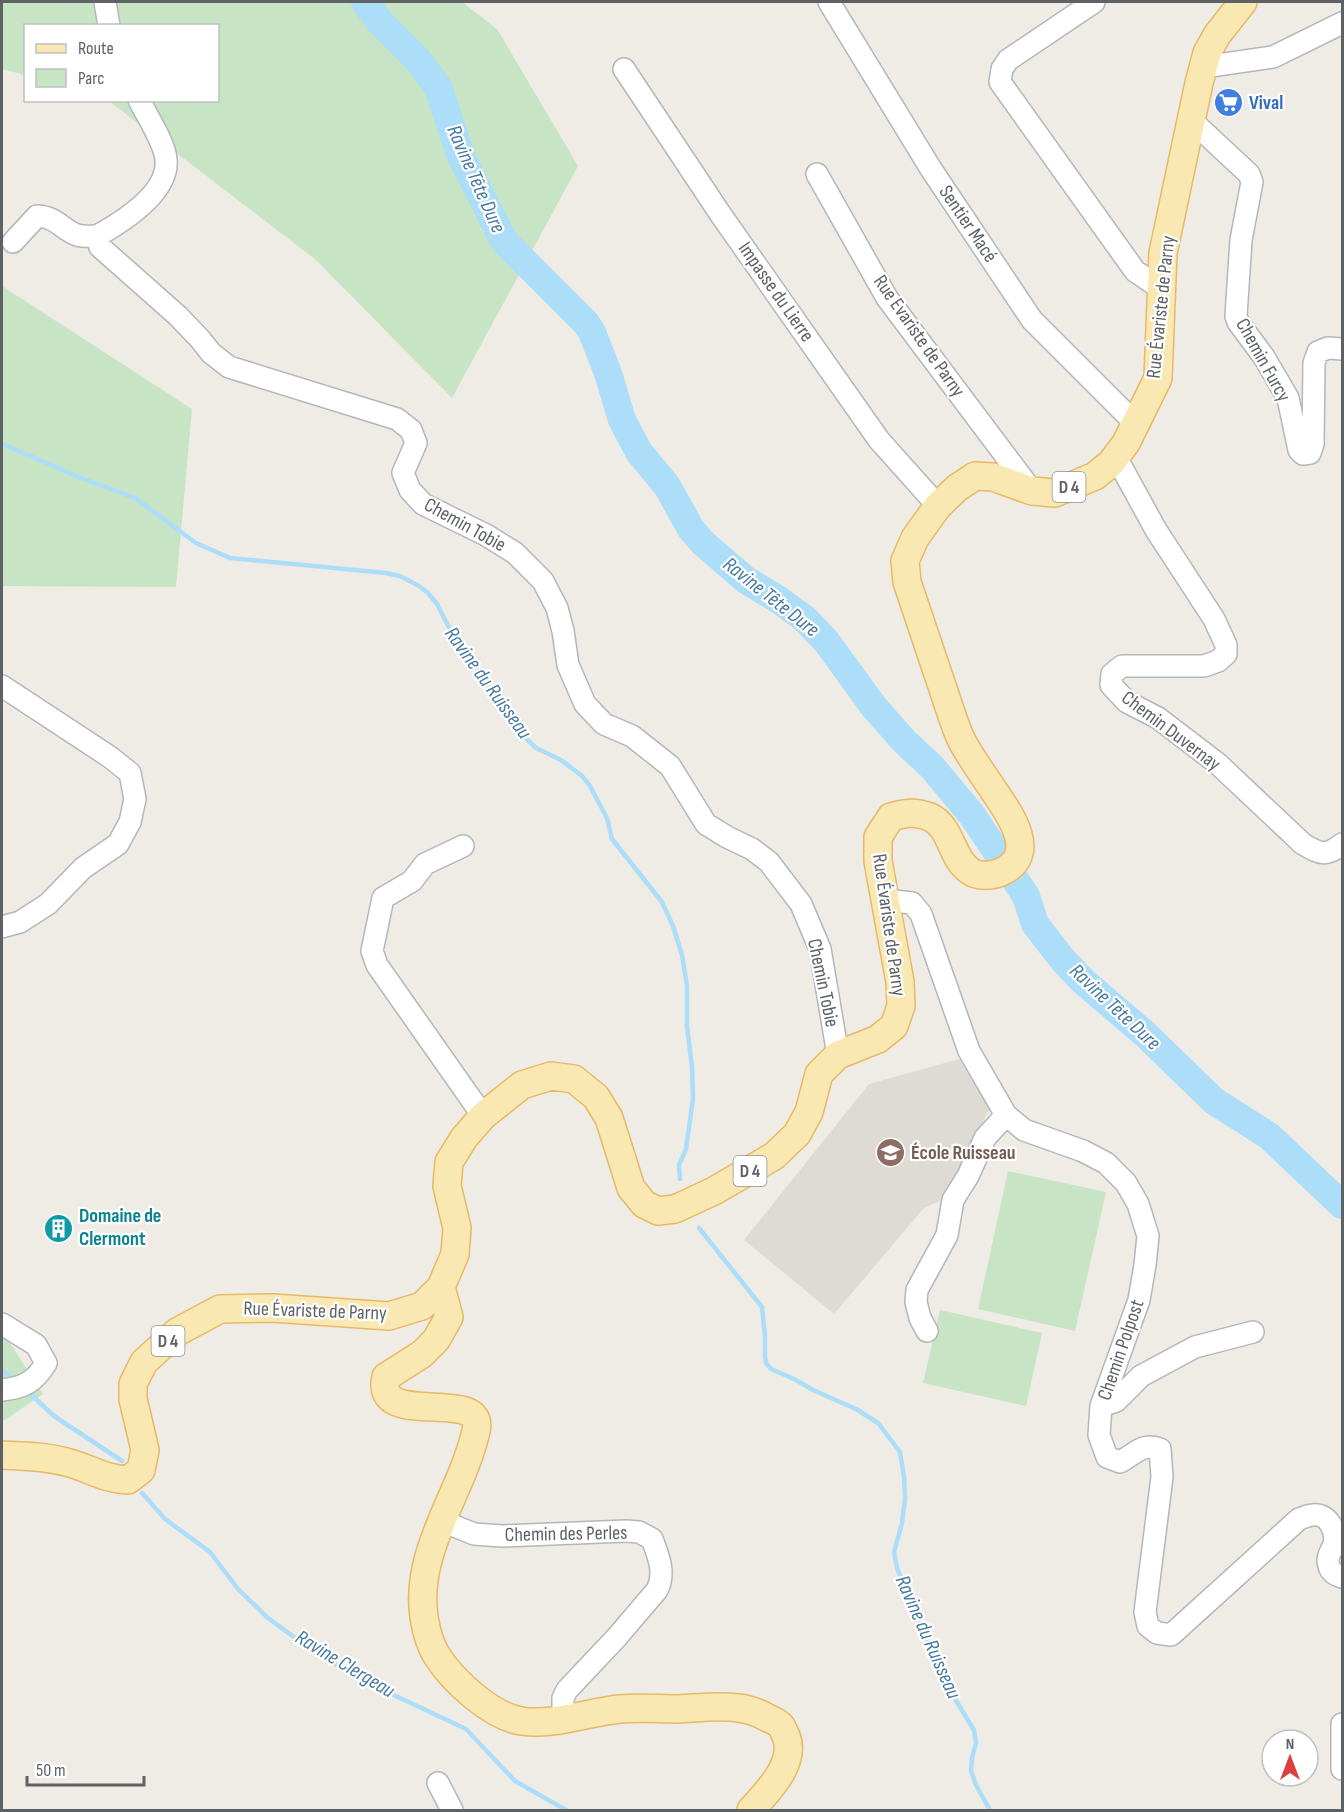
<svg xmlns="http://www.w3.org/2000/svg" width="1344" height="1812" font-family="'Sofia Sans Condensed',sans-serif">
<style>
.education{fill:#dedbd4}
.green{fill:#c7e4c5}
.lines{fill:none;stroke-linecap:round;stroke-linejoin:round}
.stream{stroke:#acddf9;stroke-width:4.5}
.river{stroke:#acddf9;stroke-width:28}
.minor-casing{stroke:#b3b6ba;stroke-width:24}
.major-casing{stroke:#e7b967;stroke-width:30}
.minor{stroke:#fff;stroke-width:21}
.major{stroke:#f9e8b1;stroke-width:27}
.labels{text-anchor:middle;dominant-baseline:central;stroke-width:4.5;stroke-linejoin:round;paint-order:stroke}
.shield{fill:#fff;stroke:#8e9193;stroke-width:1.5}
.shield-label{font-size:18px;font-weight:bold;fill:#5e6265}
.shop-label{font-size:20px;font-weight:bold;fill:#366cbe;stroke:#fff;text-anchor:start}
.street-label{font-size:20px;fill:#5e6265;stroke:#fff}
.education-label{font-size:20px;font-weight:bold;fill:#785e54;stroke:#fff;text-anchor:start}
.culture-label{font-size:20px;font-weight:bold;fill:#0d838f;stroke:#fff;text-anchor:start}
.water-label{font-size:21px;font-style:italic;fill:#477aa2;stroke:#fff}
</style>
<rect width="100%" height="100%" fill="#efece6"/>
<path class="education" d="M959,1059L990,1108L944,1199L924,1208L834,1314L744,1240L869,1084Z"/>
<path class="green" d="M2,2H462L497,29L578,166L452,398L316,260L109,101L218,100V26H26L25,75L2,69Z
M2,286L192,409L176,587L2,586Z
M1008,1171L1106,1192L1075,1331L978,1309Z
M940,1310L1042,1333L1026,1406L923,1383Z
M2,1331L43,1394L2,1422Z"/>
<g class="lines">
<path class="stream" d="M2,444L81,478L135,498L196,543L230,558L386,573L400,576L419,586L428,593L437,604L460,649L482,675L513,726L536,748L561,760L582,776L590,786L607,818L612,839L662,902L673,926L682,955L687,986V1026L692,1067L693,1099L686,1149L679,1165L680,1179
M699,1228L762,1307L765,1336V1356L766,1363L771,1369L794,1379L813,1390L856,1409L878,1423L900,1452L904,1477L905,1499L902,1523L894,1552L897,1568L944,1681L974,1730L976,1743L972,1758L971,1771L976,1785L990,1810
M2,1370L15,1381
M26,1390L54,1416L122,1461
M142,1493L165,1519L210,1552L238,1589L268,1618L309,1648L362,1680L466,1729L515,1781L566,1810"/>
<path class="river" d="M365,2L379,21L417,59L438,87L461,156L504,241L586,323L592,332L608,373L622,420L639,452L667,486L691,529L703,543L746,580L779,600L805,619L826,641L874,707L905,742L932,767L972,815L1026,896L1035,924L1063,960L1083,981L1145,1034L1214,1101L1269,1136L1342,1205"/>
<defs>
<path id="minor" d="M105,2L109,26
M829,2L931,169L1032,320L1136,424
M1094,2L1008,60L1002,69L1000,82L1135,271L1160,288
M1204,67L1273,57L1342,23
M624,69L721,215L879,440L938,506
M139,100C147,116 165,143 166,160C169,193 122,222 97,236L100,247L178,316L200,339L211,353L229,367L397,419L411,430L416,443L403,473L410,490L423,504L486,535L515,553L543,581L557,608L563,631L568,665L585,704L604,724L632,736L670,766L706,824L727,837L752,849L769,862L801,904L820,949L838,1055
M1191,120L1249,174L1252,182L1241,240L1236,316L1238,322L1264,357L1288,398L1299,450L1303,454L1310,453L1313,444L1314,363L1318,352L1328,348L1342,349
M817,174L887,298L1032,491
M13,242L37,216C57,217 61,229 77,235C83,237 91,236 97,236
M1116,457L1156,530L1214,619L1226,645V654L1218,661L1204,666H1122L1112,674L1111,685L1127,702L1158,718L1217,763L1303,844C1320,854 1326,857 1342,844
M2,686L110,757L130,773L135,799L130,822L118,844L83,868L48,904L20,922L2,927
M463,846L425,864L412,881L383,898L372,951L377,965L483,1116
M885,900L912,903L921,914L969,1051L1006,1115L1024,1130L1083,1151L1106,1163L1126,1183L1138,1204L1148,1236L1145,1265L1139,1300L1101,1406L1099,1435L1107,1457L1120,1462C1135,1454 1143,1442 1160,1449L1162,1477L1145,1612L1148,1626L1157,1633L1171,1635L1299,1519C1303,1518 1308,1515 1313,1515C1328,1513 1337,1531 1334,1544C1331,1552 1326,1557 1329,1566C1331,1573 1336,1575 1342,1577
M2,1324L36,1345L46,1363C35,1382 23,1388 2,1390
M927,1331L920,1318L916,1302L917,1290L947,1235L953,1200L968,1176L985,1138L1006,1115
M1101,1406L1116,1401L1141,1376L1195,1347L1253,1332
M442,1521L474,1534L502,1536L626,1531L639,1532L652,1539C658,1555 666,1573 657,1590L617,1637L567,1690L563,1698V1718
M1342,1724V1769
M438,1783L452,1810"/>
<path id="major" d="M441,1287L449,1317L436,1340L422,1354L386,1377C373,1431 487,1385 476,1431C462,1493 414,1551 424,1617C426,1630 430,1645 437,1656C453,1681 491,1716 521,1721C554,1726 588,1712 620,1709C639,1707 660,1709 679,1709C698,1708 719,1705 738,1708C749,1709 759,1713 768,1718C772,1720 777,1722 780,1725C783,1727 784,1733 786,1736C797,1763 767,1792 751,1810
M2,1455C23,1456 45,1456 66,1462C90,1468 103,1479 128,1480L141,1470L145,1450L133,1399V1384L144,1362L177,1332L220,1309L273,1308L389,1316L422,1306L441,1287L455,1254L457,1228L447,1186L449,1162L464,1138L483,1116L522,1085L551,1076L574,1079L596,1097L609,1118L631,1188L644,1204L658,1211L675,1209L714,1191L774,1156L797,1134L809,1112L819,1074L838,1055L878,1039L894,1026L901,1006L900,982L878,861V837L891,817C905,813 915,811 930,817C952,827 951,859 970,871C978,877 992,876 1001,872C1040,855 1009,813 994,791C983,774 969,756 960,737C952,718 946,697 939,677C928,645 918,614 907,582L905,561L915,538L938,506L957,488L975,476L993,477L1032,491L1055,493L1095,476L1111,463L1126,443L1158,378L1163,253L1199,83L1207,53L1217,35L1243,2"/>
</defs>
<use href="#minor" class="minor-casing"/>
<use href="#major" class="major-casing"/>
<use href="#minor" class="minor"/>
<use href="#major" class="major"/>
</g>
<defs>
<symbol id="supermarket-disc" viewBox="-11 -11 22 22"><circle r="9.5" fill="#3f7fe0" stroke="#fff"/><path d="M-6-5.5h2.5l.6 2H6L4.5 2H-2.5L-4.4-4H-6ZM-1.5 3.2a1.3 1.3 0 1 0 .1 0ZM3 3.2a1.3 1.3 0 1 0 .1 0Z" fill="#fff"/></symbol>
<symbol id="school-disc" viewBox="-11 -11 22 22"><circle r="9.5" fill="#8d6e63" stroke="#fff"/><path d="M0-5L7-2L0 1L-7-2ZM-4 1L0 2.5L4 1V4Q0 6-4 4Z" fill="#fff"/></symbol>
<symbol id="building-disc" viewBox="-11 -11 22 22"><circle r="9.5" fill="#0f9aa8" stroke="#fff"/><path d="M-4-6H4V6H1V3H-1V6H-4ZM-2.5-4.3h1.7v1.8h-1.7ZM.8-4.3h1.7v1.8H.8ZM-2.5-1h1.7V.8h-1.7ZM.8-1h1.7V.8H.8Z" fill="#fff"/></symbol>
</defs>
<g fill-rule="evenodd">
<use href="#supermarket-disc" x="1212" y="86" width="33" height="33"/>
<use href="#school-disc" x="874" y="1136" width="33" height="33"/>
<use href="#building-disc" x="42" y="1212" width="33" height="33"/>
</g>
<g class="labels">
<g class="shield">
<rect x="1052.5" y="472" width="33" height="30" rx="4.5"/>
<rect x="733.5" y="1156" width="33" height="30" rx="4.5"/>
<rect x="151.5" y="1326" width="33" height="30" rx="4.5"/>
</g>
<g class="shield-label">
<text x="1069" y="487">D 4</text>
<text x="750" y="1171">D 4</text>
<text x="168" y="1341">D 4</text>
</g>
<g class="shop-label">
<text x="1249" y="103">Vival</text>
</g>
<g class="street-label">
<text transform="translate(968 224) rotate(56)">Sentier Macé</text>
<text transform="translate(776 292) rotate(55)">Impasse du Lierre</text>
<text transform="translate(1161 307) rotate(-84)">Rue Évariste de Parny</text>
<text transform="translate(919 336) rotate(55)">Rue Evariste de Parny</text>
<text transform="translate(1263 360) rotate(61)">Chemin Furcy</text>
<text transform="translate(465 525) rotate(29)">Chemin Tobie</text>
<text transform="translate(1171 731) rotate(37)">Chemin Duvernay</text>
<text transform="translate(889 925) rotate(82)">Rue Évariste de Parny</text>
<text transform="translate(823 983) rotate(78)">Chemin Tobie</text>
<text transform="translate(315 1311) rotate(2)">Rue Évariste de Parny</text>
<text transform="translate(1121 1350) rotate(-71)">Chemin Polpost</text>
<text transform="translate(566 1534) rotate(-1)">Chemin des Perles</text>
</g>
<g class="education-label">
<text x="911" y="1153">École Ruisseau</text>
</g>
<g class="culture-label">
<text x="79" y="1216">Domaine de<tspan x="79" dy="23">Clermont</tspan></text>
</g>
<g class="water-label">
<text transform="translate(476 179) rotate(66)">Ravine Tête Dure</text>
<text transform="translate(771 597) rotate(38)">Ravine Tête Dure</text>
<text transform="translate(488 683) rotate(54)">Ravine du Ruisseau</text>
<text transform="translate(1115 1007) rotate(43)">Ravine Tête Dure</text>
<text transform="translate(928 1637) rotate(66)">Ravine du Ruisseau</text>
<text transform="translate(345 1664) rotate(31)">Ravine Clergeau</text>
</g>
</g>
<rect width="1344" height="1812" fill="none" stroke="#5e6265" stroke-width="6"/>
<rect x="24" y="24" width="195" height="78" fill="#ffffff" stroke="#bfc0c1" stroke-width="1.5"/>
<rect x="36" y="44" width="30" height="9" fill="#f9e8b1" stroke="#bfc0c1" stroke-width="1.5"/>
<text x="78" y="54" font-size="18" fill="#5e6265">Route</text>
<rect x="36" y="69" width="30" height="18" fill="#c7e4c5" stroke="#bfc0c1" stroke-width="1.5"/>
<text x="78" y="84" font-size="18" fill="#5e6265">Parc</text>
<g transform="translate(1290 1758)"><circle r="28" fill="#ffffff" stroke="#bfc0c1" stroke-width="1.5"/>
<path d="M0-4.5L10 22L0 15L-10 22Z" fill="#dd3e3e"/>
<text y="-9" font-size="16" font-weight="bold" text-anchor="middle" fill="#5e6265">N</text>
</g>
<path d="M27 1776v9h117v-9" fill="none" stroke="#5e6265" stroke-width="3"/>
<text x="36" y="1776" font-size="18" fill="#5e6265" stroke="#ffffff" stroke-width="4.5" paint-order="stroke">50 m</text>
</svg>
